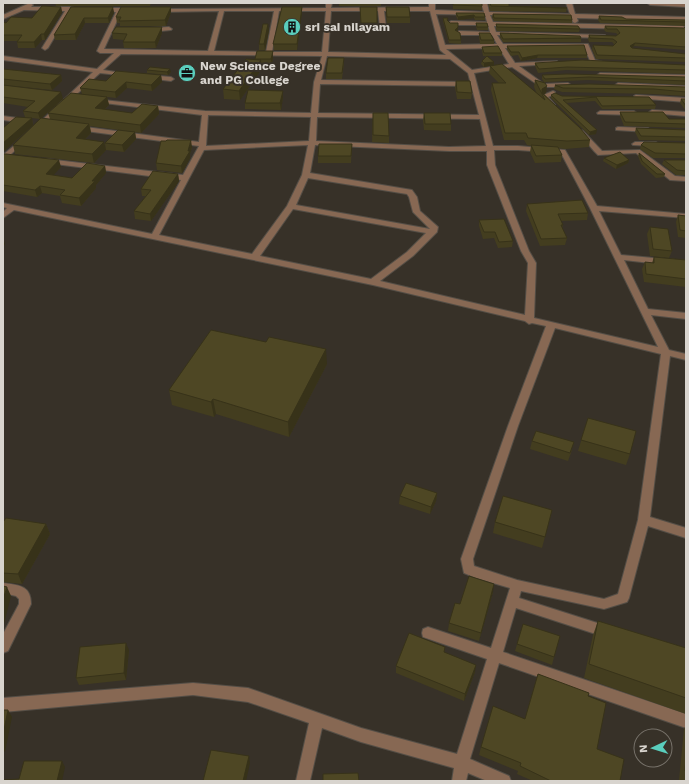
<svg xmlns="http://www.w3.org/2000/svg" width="689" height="784" font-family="'Work Sans',sans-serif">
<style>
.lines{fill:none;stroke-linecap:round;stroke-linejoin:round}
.minor-casing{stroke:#544e46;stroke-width:2}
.minor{fill:#876853;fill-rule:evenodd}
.wall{fill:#433d1f}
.shaded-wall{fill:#373219}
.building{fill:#4e4724;stroke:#373219}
.labels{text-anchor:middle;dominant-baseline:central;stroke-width:4;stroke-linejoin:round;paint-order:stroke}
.far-poi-label{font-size:12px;font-weight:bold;fill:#d8d4ce;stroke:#373128;text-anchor:start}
</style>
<rect width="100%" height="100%" fill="#373128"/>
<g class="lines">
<defs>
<path id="minor" d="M30,3L33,5L31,7H69L85,10L82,12L70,11L48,48L45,50L42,48L65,11L24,10L3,19V15Z
M326,3H332L331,8L429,7V3H435V10L484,12L481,3H487L489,12L570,14L566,3H572L575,14L686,17V21L577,18L578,21L575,23L573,22L571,17L490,15L493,22L683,26L686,28L683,30L494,26L496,32L605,35V37L603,38L497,35L503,44H588L595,60L607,63L604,65L591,63L584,47L505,48L515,63L557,61V63L555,64L519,66L544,84L568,83L571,85L568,87H541L512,67L474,73L493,146H518L565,150L597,206L686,214V218L599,211L621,255L686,261V267L624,260L648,309L686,313V319L651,315L669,350L686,354V360L670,356L650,517L686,528V538L648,526L629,598L627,602L604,609L521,591L519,598L613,628L614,632L613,636L608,638L516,608L503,652L686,714V728L499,663L470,759L509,776L511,781H487L468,773L466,781H452L454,768L361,742L322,728L310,781H296L309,723L248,702L193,695L3,712V698L193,683L248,688L361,728L457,754L487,659L423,637L422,633L423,629L428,627L491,648L510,588L476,578L464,573L461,559L508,426L546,326L532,323L529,324L525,321L373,285L14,210L3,218V212L7,208L3,207V203L152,234L181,180L47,163L43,161L47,159L183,175L199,146L78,130L75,128L78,126L199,142L202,115L96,102L93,100L94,99L205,111L311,113L314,82L322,56L121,54L103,70L128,74V76L100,73L37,130L35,129V127L93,72L3,60V56L97,69L114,53H100L97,51L116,12L98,11L97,10L100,8H132L135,10L132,12H121L104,49L208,51L219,11L158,12L155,10L156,9L326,8ZM224,11H274L266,52L214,51ZM279,11H326L322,52H272ZM331,11H378L380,27L383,29L386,27L384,11H430L440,50L446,55L328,52ZM436,14L485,15L487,22L451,21L448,23L451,25H488L490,32L459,31L456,33L459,35H492L497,44L445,45ZM499,48L509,64L472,70L446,49ZM327,56L450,59L468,73L479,115L318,113L320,84L467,86L470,84L467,82L321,80ZM208,115L311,117L309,141L206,146ZM317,117L480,119L486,146L449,147L316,141ZM308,145L302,175L287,206L252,254L159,235L204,150ZM315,145L449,151H487V165L521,251L528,263L525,315L380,281L413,256L437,232L438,227L420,211L417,197L412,190L310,173ZM494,150H518L561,153L590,208L658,347L534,318L536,263L529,251L495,165ZM308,178L407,194L409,197L413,212L430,229L296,205ZM293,209L426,233L407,252L371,279L260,256ZM555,328L661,354L638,520L618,594L604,599L517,580L474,566L473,559L518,426Z
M647,3H686V7L650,5Z
M169,27L172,29L171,30L150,32L147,30L150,28Z
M600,73L686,75V79L598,76L597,75Z
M148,75L171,77L174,79L171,81L146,78L145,77Z
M618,83L686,86V90L616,86L615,85Z
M553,91L555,92V94L548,97L555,105L552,107L541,96Z
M636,95L686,98V102L634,98V96Z
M652,110L686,112V116L650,113L649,112Z
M600,111H634L637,113L634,115L598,114L597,113Z
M3,116L25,119L28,121L25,123L3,120Z
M618,127L648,128L651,130L648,132L616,130V128Z
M581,130L583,131L602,151L640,150L675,176L686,177V181L670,180L636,153L598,155L594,151L579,133V131Z
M22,139L27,140L3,161V155Z
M635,142H656L659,144L656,146L633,145L632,144Z
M3,583C18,585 31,585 31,604L8,651L3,653V634L19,604V599L16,596L3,593Z"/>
</defs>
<use href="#minor" class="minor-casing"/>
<use href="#minor" class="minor"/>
</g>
<path class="wall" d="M55,3H151L150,6H56Z
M339,3H381V6H339Z
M453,3L482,6V10L453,9Z
M488,3H509V6L567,8L566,12L490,11Z
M61,7L62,12L45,40H42L35,48H18L17,42V41H3V22L6,23L32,18Z
M71,7L114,12L109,23H85L76,40H55L54,35Z
M171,7V12L166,26H120V23H117L116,17Z
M302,7V12L297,50H274L273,44Z
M360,7L377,23V29H361Z
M386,7L410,17V23H387L386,12Z
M456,13H484L485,17V20H475L474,18L458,20L456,16Z
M493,14L572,20V23L494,21L492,17Z
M599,16L626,19L686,20V50L634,46L632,48L686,54V62L596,59L592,49L593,45L613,46L614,44L612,42H589L588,39L589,35L616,36L618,35L616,33L606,32L604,30L605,26L684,28L686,26H685L600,23L598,20Z
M443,18L450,23L458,27V30L457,31L461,40V44L449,43L443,21Z
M476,23L488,27V30H477L476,26Z
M496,24L580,29L579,32L497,31L496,28Z
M162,27V33L156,48H124L123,42L124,40L113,39L112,33Z
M269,30L265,50H259V44Z
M479,33L494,40V44H480L479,36Z
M500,33L581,38V42H503L500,37Z
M507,46L587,55V58H537L521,61L518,55L511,56L507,49Z
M482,47L502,53V56H487L494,62V65L484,67L481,64L482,61L486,56H483L482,50Z
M273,57L272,65H261V70L240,100L224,99L223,89L255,60V59Z
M344,63L342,79H326V73Z
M535,63L686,65V74L566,70L538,73L535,66Z
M490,66L537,94L534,87L535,80L544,82L542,79V75L686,77V85L588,80L545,82L546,93L544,94L590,140L589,147L565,149L558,148L562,155L561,162L535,163L530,152L531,146L527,145L524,140H504L491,90L492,83H499L489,73Z
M3,69L61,75L62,81L52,90L3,85Z
M147,70L171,72L168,75L147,73Z
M161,75L162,82L152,91L127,88L116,98L107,97L109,105L104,110L132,113L158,106L159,114L141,133L90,126L91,133L85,139L104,142L106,150L94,163L15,154L13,145L50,119L48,113L82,94L80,88L106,81Z
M456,81L472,93L471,99H457L455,87Z
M3,85L63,99L40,119L32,118L33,125L3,152V128L25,117L23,111L28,107L3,103Z
M555,85L686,87V96L653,94L562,92L554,89Z
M551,95L562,96L649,97L656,105L655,109H602L595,101L566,103L596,134L589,135L551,98Z
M283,97L281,110L245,109V103Z
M681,99H686V111L680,103Z
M620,112L669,119H686V128L624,126L620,116Z
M373,113L389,136V143L372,142Z
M424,113L451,124V131L424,130L423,120Z
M636,128L686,130V141L639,140L635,132Z
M135,132L136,139L124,152L106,150L105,143Z
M686,143V158H653L640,149L641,145Z
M352,144L351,163H318V156Z
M192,147L190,154V158L182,173L157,170L156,163Z
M639,153L665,174L664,177L656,178L641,164L638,156Z
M3,154L61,167L53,175L72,178L105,166L106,173L96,185V188L81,206L62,203L60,196L42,193L37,197L3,191Z
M604,158L629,160L628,163L616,169L603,161Z
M664,160H686V175H676L662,164Z
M178,174L179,181L151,221L135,219L134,211L146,196H142L141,189Z
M527,204L588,213L587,220L561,221L563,225L562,228L567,238L565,245L540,246L526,211Z
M678,215L686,216V238L678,237L676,222Z
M479,220L513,241L512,247L498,248L494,238L483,239L479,226Z
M650,227L672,251L669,258L650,256L647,234Z
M654,257L686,260V287L644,282L642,269L645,262L652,263Z
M327,364L289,437L216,414L214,417L172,405L169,390Z
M588,418L630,454L626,465L578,451Z
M532,441L572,450L568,461L530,449Z
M437,493L436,501L430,514L399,504L400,496Z
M552,510L542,548L493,533L495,522Z
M3,522L46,524L50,534L22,584L3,582Z
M493,592L479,641L448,631L449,623L460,604Z
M598,621L686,648V714L584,678L593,635Z
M523,624L554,657L552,665L515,651Z
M129,650L126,680L79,685L76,678Z
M444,652L475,672L464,701L396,673V666Z
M538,674L588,696L597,749L620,781H533L517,774L518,771L479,755L481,747L525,718Z
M686,725V781H681L679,780L684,729Z"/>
<path class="shaded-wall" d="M61,7L62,12L45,40L44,34Z
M113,7L114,12L109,23L108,18Z
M171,7V12L166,26L165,20Z
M302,7V12L297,50V44Z
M474,15V18L458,20V17Z
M84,18L85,23L76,40L75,34Z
M268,24L269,30L265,50L264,44Z
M162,27V33L156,48L155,42Z
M458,27V30L455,33V30Z
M41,34L42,40L35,48L34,42Z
M635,43L634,46L630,50V46Z
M273,51V57L272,65L271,59Z
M538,55L537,58L521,61L522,58Z
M261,60V70L240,100L239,91Z
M494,62V65L484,67V63Z
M170,69L171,72L168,75L167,72Z
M61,75L62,81L52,90L50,84Z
M161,75L162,82L152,91L151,85Z
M126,82L127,88L116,98L115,92Z
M547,86L546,93L543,95L542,93V89Z
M283,91V97L281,110L280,103Z
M61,92L63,99L40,119L38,113Z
M107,97L109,105L97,116L95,108Z
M158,106L159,114L141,133L140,125Z
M32,118L33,125L3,152V143Z
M89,124L91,133L78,146L76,138Z
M597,130L596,134L589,135L590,132Z
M135,132L136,139L124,152L122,145Z
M191,140L192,147L190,154V158L182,173L181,166L188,151Z
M104,142L106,150L94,163L92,154Z
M59,160L61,167L48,181L46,174Z
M629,160L628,163L616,169L617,165Z
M105,166L106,173L96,185V188L81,206L79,198L92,181Z
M178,174L179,181L151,221L150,214Z
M40,186L42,193L37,197L35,190Z
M3,238L5,244L3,247Z
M326,349L327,364L289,437L288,422Z
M213,399L216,414L214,417L211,402Z
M437,493L436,501L430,514L431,507Z
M46,524L50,534L22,584L18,574Z
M494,584L493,592L479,641L481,633Z
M7,587L11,596L4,624L3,623V599Z
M126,643L129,650L126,680L124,673Z
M476,665L475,672L464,701L465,694Z
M8,710L12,717L5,752L3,749V735Z
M249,756L250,763L246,781H243Z
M62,761L65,767L62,781H57Z"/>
<path class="building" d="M453,3H482V6L453,5Z
M490,3H509V6L567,8L491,6Z
M42,6L61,7L44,34H41L34,42H17L22,35H3V22L6,23L11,17L32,18Z
M71,7H113L108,18H84L75,34L54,35Z
M121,7H171L165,20L119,21L121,17H116Z
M282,7H302L297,44H273Z
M360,7H377V23H361Z
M386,7H409L410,17H387Z
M456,13H484L485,17H475L474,15L458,17Z
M493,14L571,15L572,20L494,18Z
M599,16L622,17L626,19L686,20V22L601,20Z
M443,18H448L447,20L450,23H458V27L455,30L460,33L461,40H449Z
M476,23H487L488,27H477Z
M263,24H268L264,44H259Z
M496,24L578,26L580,29L497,27Z
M605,26L684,28L686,26V47L635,43L630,46L632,48L686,54V58L597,55L593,45L613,46L617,42L613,39L590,38L589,35L616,36L620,33L617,29H607Z
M116,27H162L155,42H123L127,34L112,33Z
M479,33H490L494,40H481Z
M500,33L580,36L581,38L503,39Z
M584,45L587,55H538L522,58L519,52H511L507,46Z
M498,46L502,53H484L482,47Z
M257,51H273L271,59H255Z
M487,56L494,62L484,63L482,61Z
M328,58H344L342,73H326Z
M246,59L261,60L239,91L223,89Z
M582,60L686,65V70L567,67L539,69L535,63Z
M502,64L545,100L535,80L545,83L547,86L542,89V93L580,128L590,140L567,141L528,138L526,133H505L492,83H506L490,66Z
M150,67L170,69L167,72L147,70Z
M3,69L61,75L50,84L3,79Z
M116,71L161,75L151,85L126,82L115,92L80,88L89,79L106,81Z
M567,74L686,77V81L589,77L545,79L542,75Z
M456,81H470L472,93L457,92Z
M589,84L686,87V92L654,89L563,88L555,85Z
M3,85L61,92L38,113L23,111L35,101L3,97Z
M248,90L283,91L280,103H245Z
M71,93L107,97L95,108L132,113L142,104L158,106L140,125L48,113Z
M555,93L562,96L649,97L656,105L602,106L596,97L563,100L597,130L590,132L551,95Z
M681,99H686V106Z
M620,112H663L669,119H686V124L625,122Z
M373,113H388L389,136L373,135Z
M424,113H450L451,124H425Z
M16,117L32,118L3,143V128Z
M41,118L89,124L76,138L104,142L92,154L13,145Z
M636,128L686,130V137L641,136Z
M118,130L135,132L122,145L105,143Z
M167,140H191L188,151H190L181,166L156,163L161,141H166Z
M644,142L686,143V154L655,153L641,145Z
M319,144H352L351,156H318Z
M531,145L558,147L562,155L536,156Z
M620,152L629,160L617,165L604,158Z
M639,153L665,174H657L642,161Z
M3,154H6L59,160L46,174L72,178L87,163L105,166L92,181H95L79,198L60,195L65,190L40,186L35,190L3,185Z
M664,160H686V171L677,170Z
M153,171L178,174L150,214L134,211L151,190L141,189Z
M582,200L588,213L558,214L563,225H561L567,238L541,239L527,204Z
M678,215L686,216V231L680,230Z
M504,219L513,241L499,242L495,232H484L479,220Z
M650,227L668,229L672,251L653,249Z
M654,257L686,260V279L646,274L645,262L654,263Z
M211,330L266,342L269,337L326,349L288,422L213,399L211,402L169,390Z
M588,418L636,431L630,454L581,440Z
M536,431L574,442L570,453L532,441Z
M406,483L437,493L431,507L400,496Z
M503,496L552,510L545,537L495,522Z
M6,518L46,524L18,574L3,573V522Z
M469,576L494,584L481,633L449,623L455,603L460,604Z
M3,586L7,587L3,599Z
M598,621L686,648V698L589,664Z
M523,624L560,636L554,657L517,644Z
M409,633L445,647L444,652L476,665L465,694L396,666Z
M126,643L124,673L76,678L80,647Z
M538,674L589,693L588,696L606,703L597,749L624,759L620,781H551L520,766L521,763L481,747L493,706L525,719Z
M3,710H8L3,735Z
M211,750L249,756L243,781H203Z
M686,758V772L685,771Z
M24,761H62L57,781H3V780L19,779Z
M358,773L359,781H323V774Z"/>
<defs>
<symbol id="building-disc" viewBox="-11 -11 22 22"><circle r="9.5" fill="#5acebd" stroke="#373128"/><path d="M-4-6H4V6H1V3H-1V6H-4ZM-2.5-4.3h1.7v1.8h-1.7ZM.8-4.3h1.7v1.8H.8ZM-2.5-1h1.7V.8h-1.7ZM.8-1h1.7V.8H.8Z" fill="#111"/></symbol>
<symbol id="office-disc" viewBox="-11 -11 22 22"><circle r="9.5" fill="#5acebd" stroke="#373128"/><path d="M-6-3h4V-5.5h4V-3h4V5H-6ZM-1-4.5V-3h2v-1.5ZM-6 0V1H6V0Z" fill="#111"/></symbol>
</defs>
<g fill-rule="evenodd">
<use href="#building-disc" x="282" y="17" width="20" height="20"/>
<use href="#office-disc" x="177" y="63" width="20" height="20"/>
</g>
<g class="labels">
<g class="far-poi-label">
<text x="305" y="27">sri sai nilayam</text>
<text x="200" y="66">New Science Degree<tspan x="200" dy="14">and PG College</tspan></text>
</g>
</g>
<rect width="689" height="784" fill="none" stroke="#d8d4ce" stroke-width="8"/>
<g transform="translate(653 748) rotate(266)"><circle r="19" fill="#373128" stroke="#77726a"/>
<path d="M0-3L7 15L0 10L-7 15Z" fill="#5acebd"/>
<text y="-6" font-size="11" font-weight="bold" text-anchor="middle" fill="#d8d4ce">N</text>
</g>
</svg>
